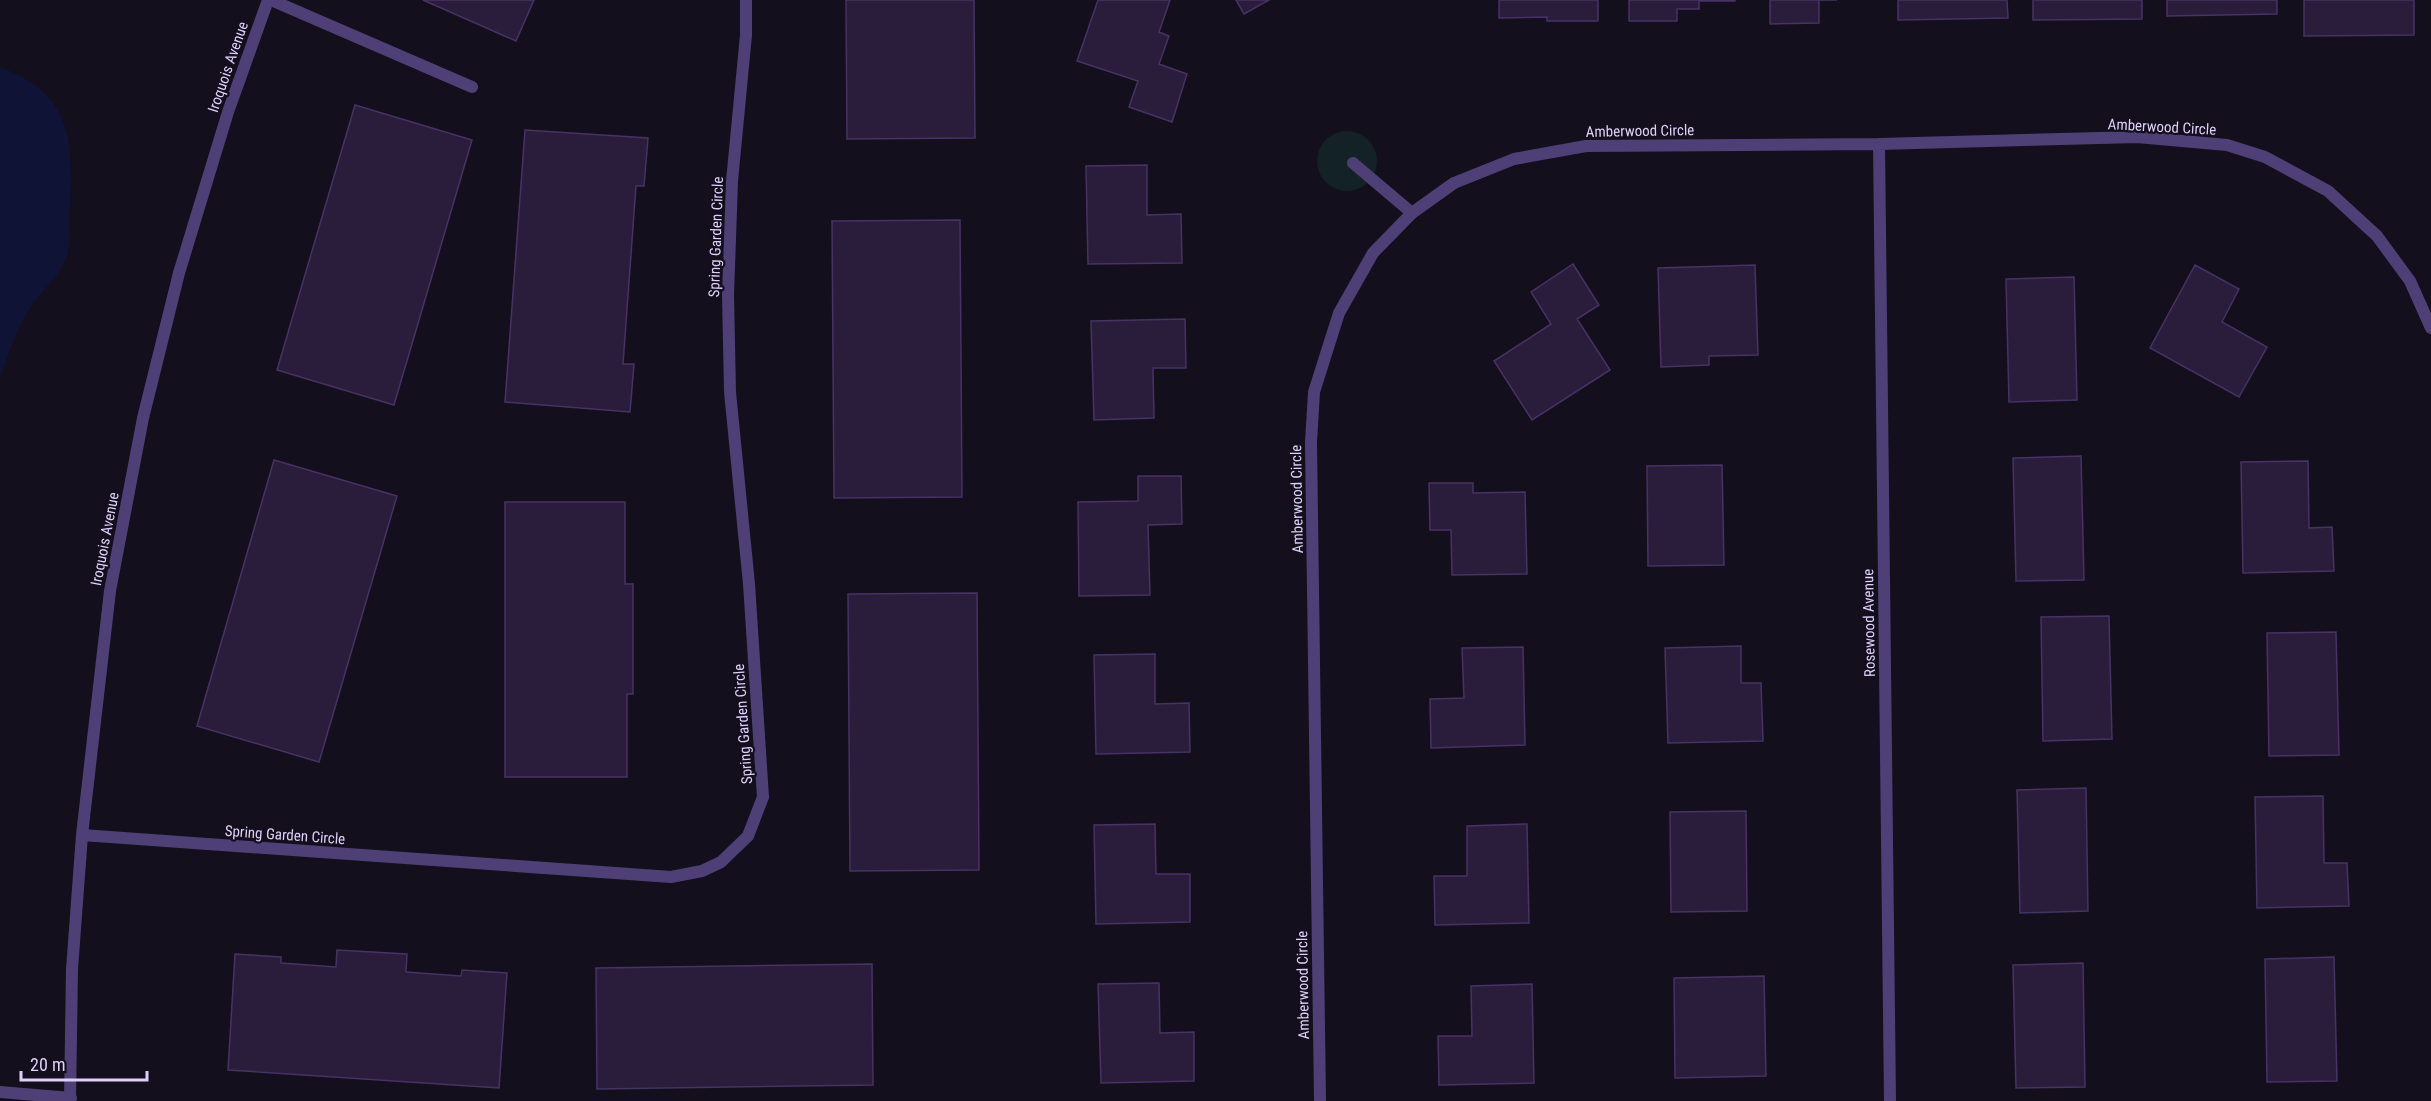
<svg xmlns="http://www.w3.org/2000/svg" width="2431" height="1101" font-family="'Roboto Condensed',sans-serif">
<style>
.green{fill:#132226}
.water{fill:#0f1436}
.building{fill:#2a1d3b;stroke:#473264;stroke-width:1.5}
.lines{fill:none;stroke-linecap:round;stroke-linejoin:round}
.service{stroke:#4e4076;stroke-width:12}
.minor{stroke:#4e4076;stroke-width:12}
.labels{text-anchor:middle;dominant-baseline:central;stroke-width:4.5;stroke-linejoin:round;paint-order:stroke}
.street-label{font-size:15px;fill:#ded1f9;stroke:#140f1d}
</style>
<rect width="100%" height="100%" fill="#140f1d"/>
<path class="green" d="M1317 161a30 30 0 1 1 60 0a30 30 0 1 1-60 0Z"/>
<path class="water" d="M0,67C73,95 73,140 70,208C69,224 71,243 66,258C59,277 42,289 31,306C17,327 9,353 0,377Z"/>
<path class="building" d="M423,0H534L516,41Z
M846,0H974L975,138L847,139Z
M1098,0H1170L1159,32L1169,36L1159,64L1187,74L1172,122L1129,107L1138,81L1077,61Z
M1236,0H1269L1244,14Z
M1499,0H1598V21H1547V17L1499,18Z
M1629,0H1735V1H1699V9H1677V21H1629Z
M1770,0H1837H1819V23L1770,24Z
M1898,0H2007L2008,18L1898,20Z
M2033,0H2142V19L2033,20Z
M2167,0H2277V14L2167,16Z
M2304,0H2414V35L2304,36Z
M355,105L472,140L394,405L277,370Z
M525,130L648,138L644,186H636L623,364H634L630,412L505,402Z
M1147,165V215L1181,214L1182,263L1088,264L1086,166Z
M960,220L962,497L834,498L832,221Z
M1573,264L1599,305L1577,319L1610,370L1532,420L1494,361L1551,324L1531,292Z
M1755,265L1758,355L1709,356V365L1661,367L1658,268Z
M2195,265L2239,289L2222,322L2267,347L2239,397L2150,348Z
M2074,277L2077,400L2009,402L2006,279Z
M1185,319L1186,368H1153L1154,418L1094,420L1091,321Z
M2081,456L2084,580L2016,581L2013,458Z
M274,460L397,496L319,762L197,726Z
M2308,461L2309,528L2332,527L2334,571L2243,573L2241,462Z
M1722,465L1724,565L1648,566L1647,466Z
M1138,476H1181L1182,524L1148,525L1150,595L1079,596L1078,502L1138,501Z
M1429,483H1473V493L1525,492L1527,574L1452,575L1451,530H1430Z
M505,502H625V584H633V694H627V777H505Z
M977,593L979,870L850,871L848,594Z
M2109,616L2112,739L2043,741L2041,617Z
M2336,632L2339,755L2269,756L2267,633Z
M1741,646V683H1761L1763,741L1668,743L1665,648Z
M1523,647L1525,745L1431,748L1430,699L1464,698L1462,648Z
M1155,654V704L1189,703L1190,752L1096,754L1094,655Z
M2086,788L2088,911L2020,913L2017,790Z
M2323,796L2324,863H2347L2349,906L2257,908L2255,797Z
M1746,811L1747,911L1671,912L1670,812Z
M1155,824L1156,874H1190V922L1096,924L1094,825Z
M1527,824L1529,923L1435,925L1434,876H1467V826Z
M337,950L407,954L406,972L461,976L462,970L507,973L499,1088L228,1070L235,954L281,957V963L336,967Z
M2334,957L2337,1081L2267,1082L2265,959Z
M2083,963L2085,1087L2016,1088L2013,965Z
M872,964L873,1085L597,1089L596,968Z
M1764,976L1766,1076L1675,1078L1674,978Z
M1159,983L1160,1033L1194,1032V1081L1101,1083L1098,984Z
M1532,984L1534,1083L1439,1085L1438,1036H1472L1471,986Z"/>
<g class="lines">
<path class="service" d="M271,0L472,87
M1353,163L1412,213
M0,1092L71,1098"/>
<path class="minor" d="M1879,144L1890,1101
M82,835L671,877L702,871L721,862L748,836L763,797L749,584L730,392L728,295L732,181L746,35V0
M70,1101L72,969L82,835L110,591L143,418L179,273L228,112L268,0
M1320,1101L1311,442L1314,392L1339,313L1373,253L1412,213L1454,183L1514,159L1586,146L1879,144L2137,137L2227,145L2265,157L2328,191L2377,236L2410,281L2431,328"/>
</g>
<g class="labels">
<g class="street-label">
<text transform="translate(228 67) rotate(-71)">Iroquois Avenue</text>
<text transform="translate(2162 127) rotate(3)">Amberwood Circle</text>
<text transform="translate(1640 131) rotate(-1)">Amberwood Circle</text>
<text transform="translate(716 237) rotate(-88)">Spring Garden Circle</text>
<text transform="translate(1297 499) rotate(-91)">Amberwood Circle</text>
<text transform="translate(105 539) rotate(-79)">Iroquois Avenue</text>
<text transform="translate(1869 623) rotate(-91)">Rosewood Avenue</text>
<text transform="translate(743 724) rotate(-94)">Spring Garden Circle</text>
<text transform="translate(285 835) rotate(4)">Spring Garden Circle</text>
<text transform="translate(1303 985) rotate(-91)">Amberwood Circle</text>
</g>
</g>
<path d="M21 1071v9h126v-9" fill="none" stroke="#ded1f9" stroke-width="3"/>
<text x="30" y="1071" font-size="18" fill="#ded1f9" stroke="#140f1d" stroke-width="4.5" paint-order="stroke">20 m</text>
</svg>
